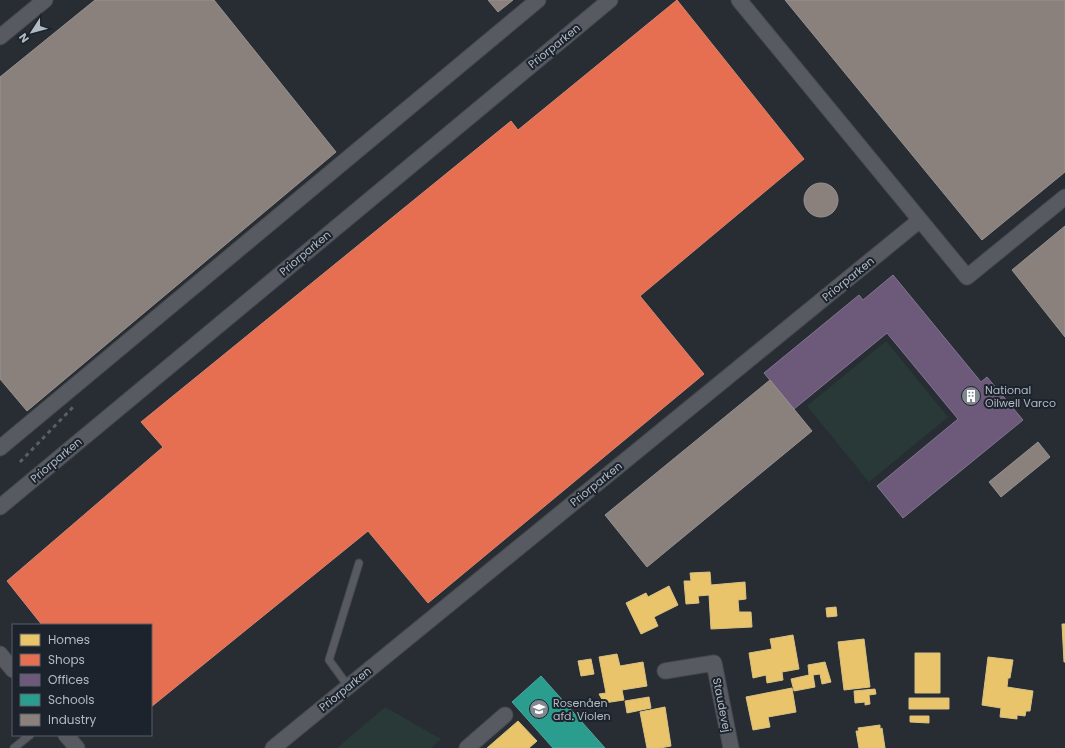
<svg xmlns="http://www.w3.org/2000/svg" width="1065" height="748" font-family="Poppins,sans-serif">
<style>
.green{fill:#283938}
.homes{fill:#e9c46a;stroke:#d8c185}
.shops{fill:#e76f51;stroke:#d78573}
.offices{fill:#6d597a;stroke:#817690}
.schools{fill:#2a9d8f;stroke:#52a59f}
.industry{fill:#8a817c;stroke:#969291}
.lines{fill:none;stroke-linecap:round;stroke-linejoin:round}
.service-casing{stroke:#45494d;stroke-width:9}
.minor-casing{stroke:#45494d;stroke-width:17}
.service{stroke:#575a60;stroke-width:7}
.minor{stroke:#575a60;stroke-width:15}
.rail{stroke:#5b5f64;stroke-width:3;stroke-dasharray:4 4;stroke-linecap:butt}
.labels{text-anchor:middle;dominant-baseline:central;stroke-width:4;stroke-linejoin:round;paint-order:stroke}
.street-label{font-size:11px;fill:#b1b9c3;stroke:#1c232c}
.poi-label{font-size:11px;fill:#b1b9c3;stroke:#1c232c;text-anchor:start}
</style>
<rect width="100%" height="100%" fill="#272d32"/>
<path class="green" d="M886,341L948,417L869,482L807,406Z
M385,707L441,739L431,748H337Z"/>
<path class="homes" d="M710,572L711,585L745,582L746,599L738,600L739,612H751L752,627L711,629L709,595L698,596L699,603L686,604L684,581H691L690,573Z
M669,586L678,605L654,617L658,626L641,634L626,603L646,593L648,597Z
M836,607L837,616L827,617L826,608Z
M1062,624H1065V662H1064Z
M793,635L799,669L782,672L783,680L767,683L766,675L753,678L749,653L772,649L770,639Z
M864,639L870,687L844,690L838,642Z
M915,653H940V693H915Z
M617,654L620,666L643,662L647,686L622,690L624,700L604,703L599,694L606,693L599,657Z
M988,657L1013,660L1010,678H1008L1007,687L1033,691L1030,711H1026L1025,716L1017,715V719L1000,717L1001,708L982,705Z
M591,659L594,674L581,676L578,661Z
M825,662L831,682L822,684L820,674L813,675L815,687L794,691L791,679L809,675L808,665Z
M792,688L796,712L768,717L770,727L753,730L746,697Z
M875,689L876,694L869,695L870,704L865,705V702L855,703L854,691Z
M649,697L651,708L627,713L625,701Z
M909,698H949V709H909Z
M665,707L671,746L660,748H647L640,712Z
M910,716H929V723L910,722Z
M518,721L537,741L529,748H487Z
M880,725V729L882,728L885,748H859L856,731H859L858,728Z"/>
<path class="shops" d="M677,0L804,159L640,296L704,374L428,603L368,531L151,707V625H42L7,581L163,447L141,422L511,121L518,130Z"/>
<path class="offices" d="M893,275L981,382L987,377L1023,420L903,518L877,486L958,419L887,333L794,409L764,373L859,295L863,300Z"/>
<path class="schools" d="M541,676L605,748H553L512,702Z"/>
<path class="industry" d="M95,0H214L336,152L27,411L0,379V77Z
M488,0H513L498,12Z
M785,0H1065V172L982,240Z
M804 200a17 17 0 1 1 34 0a17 17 0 1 1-34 0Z
M1065,226V337L1012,270Z
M770,380L812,431L647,567L605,515Z
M1038,442L1050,457L1001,497L989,482Z"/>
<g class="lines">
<defs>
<path id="service" d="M348,686L329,660L359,563
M14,748L30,735"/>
<path id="minor" d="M739,0L967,277L1065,197
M0,37L45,0
M0,448L538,0
M0,507L610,0
M0,654L13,670
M665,671L714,663L731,748
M66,735L77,748
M273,748L920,220
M467,748L505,715"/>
</defs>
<use href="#service" class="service-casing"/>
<use href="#minor" class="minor-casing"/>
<use href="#service" class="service"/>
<use href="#minor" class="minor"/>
<path class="rail" d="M20,462L75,405"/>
</g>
<defs>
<symbol id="building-disc" viewBox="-11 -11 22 22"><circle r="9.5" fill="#818890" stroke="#1c232c"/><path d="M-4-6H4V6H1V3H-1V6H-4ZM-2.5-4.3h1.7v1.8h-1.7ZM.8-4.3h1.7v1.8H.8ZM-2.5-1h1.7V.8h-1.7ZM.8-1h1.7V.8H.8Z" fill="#fff"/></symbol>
<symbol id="school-disc" viewBox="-11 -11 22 22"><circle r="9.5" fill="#818890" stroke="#1c232c"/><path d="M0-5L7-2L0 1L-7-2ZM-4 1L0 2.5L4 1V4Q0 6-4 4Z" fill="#fff"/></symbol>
</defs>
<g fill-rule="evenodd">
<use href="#building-disc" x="960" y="385" width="22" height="22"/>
<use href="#school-disc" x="528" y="698" width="22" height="22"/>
</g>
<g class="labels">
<g class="street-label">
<text transform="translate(554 46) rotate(-39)">Priorparken</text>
<text transform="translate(305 253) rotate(-40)">Priorparken</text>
<text transform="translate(848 279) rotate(-39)">Priorparken</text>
<text transform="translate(56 460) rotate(-40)">Priorparken</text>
<text transform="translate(596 484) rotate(-39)">Priorparken</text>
<text transform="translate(345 689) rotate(-39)">Priorparken</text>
<text transform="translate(722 705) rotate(79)">Staudevej</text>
</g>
<g class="poi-label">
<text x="985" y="390">National<tspan x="985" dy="13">Oilwell Varco</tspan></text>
<text x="553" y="703">Rosenåen<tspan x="553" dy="13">afd. Violen</tspan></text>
</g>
</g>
<rect x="12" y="624" width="140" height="112" fill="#1c232c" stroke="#585f68"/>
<rect x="20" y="634" width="20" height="12" fill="#e9c46a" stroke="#585f68"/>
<text x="48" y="644" font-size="12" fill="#b1b9c3">Homes</text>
<rect x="20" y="654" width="20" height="12" fill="#e76f51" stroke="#585f68"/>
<text x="48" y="664" font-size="12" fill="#b1b9c3">Shops</text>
<rect x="20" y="674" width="20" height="12" fill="#6d597a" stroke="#585f68"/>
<text x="48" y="684" font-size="12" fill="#b1b9c3">Offices</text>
<rect x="20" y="694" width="20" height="12" fill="#2a9d8f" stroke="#585f68"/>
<text x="48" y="704" font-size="12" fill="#b1b9c3">Schools</text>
<rect x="20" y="714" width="20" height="12" fill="#8a817c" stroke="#585f68"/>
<text x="48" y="724" font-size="12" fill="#b1b9c3">Industry</text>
<g transform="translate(32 32) rotate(234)" stroke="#1c232c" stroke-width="3" paint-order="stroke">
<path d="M0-3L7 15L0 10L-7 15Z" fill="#b1b9c3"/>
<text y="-6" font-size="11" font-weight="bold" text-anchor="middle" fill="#b1b9c3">N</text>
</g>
</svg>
